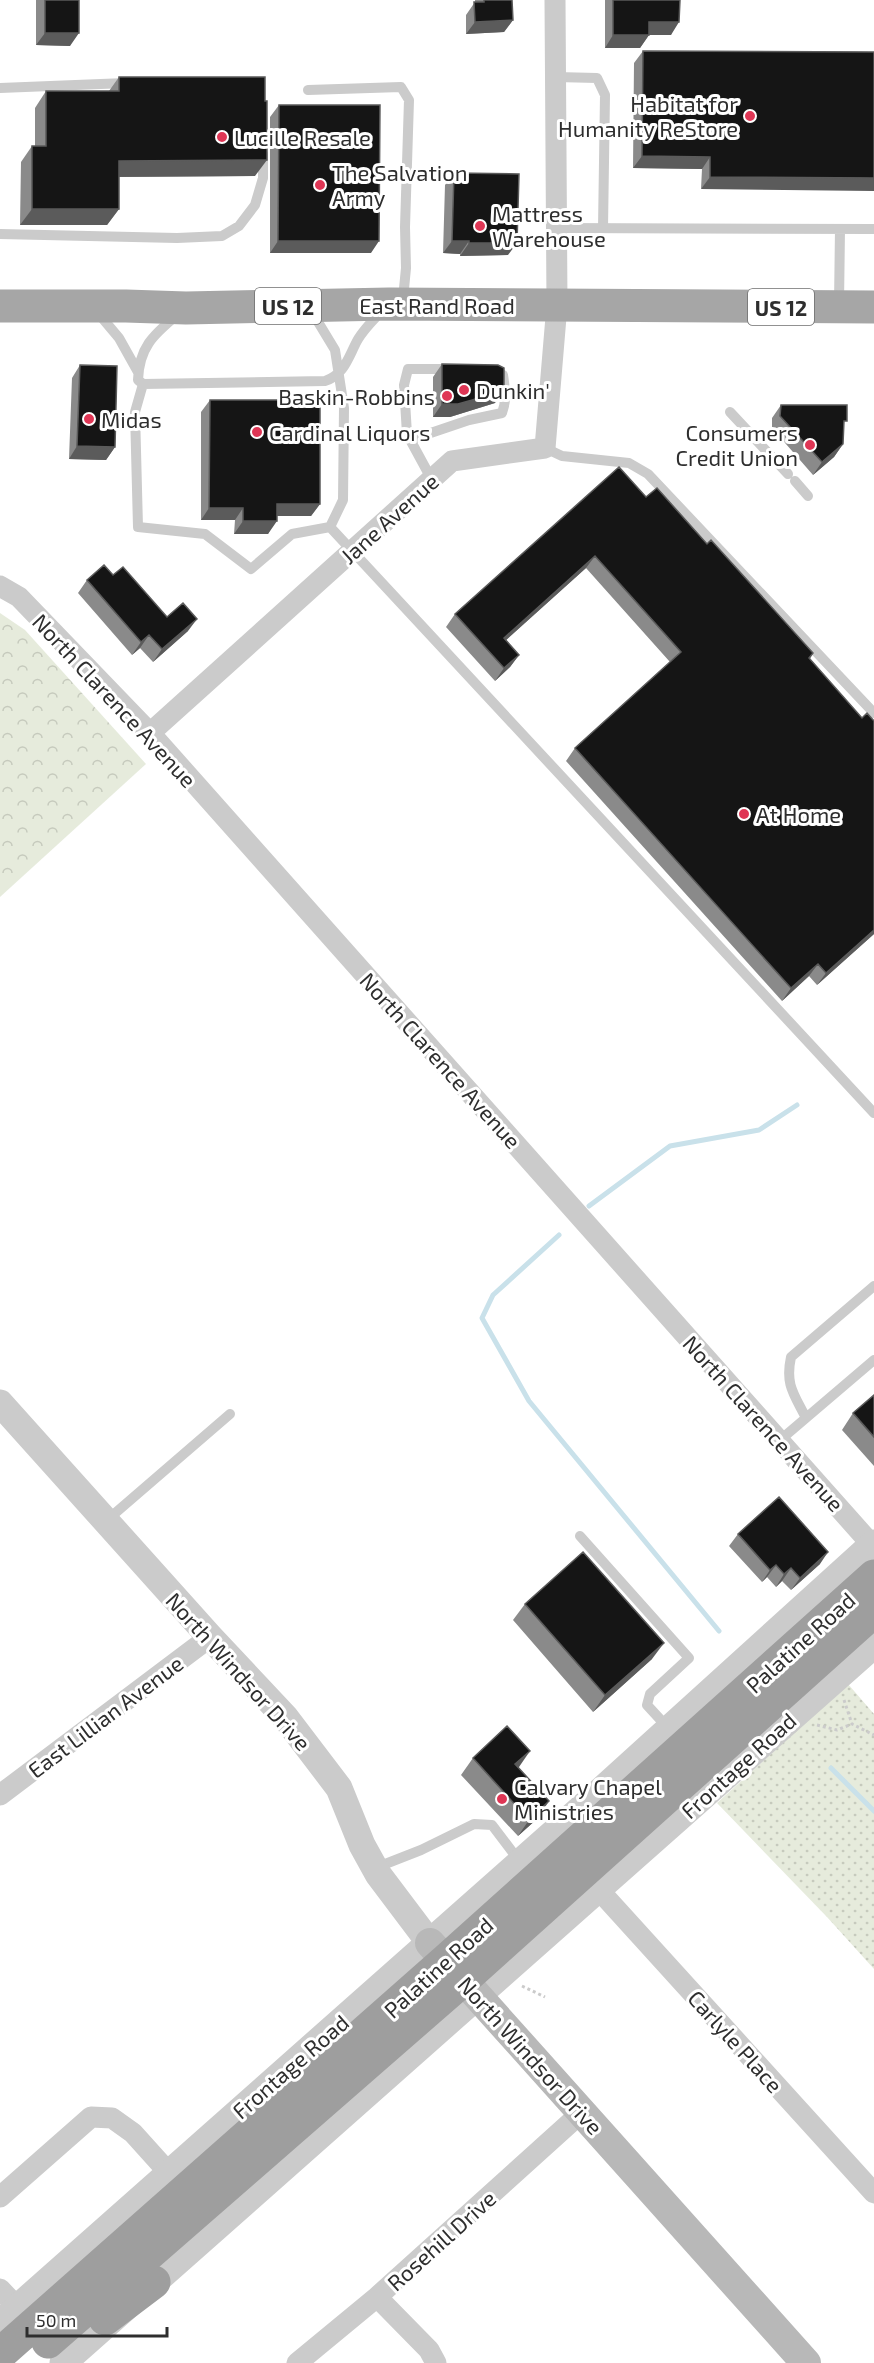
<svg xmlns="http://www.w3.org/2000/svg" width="874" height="2363" font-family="'Exo 2',sans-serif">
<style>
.green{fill:url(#green-dots)}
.forest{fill:url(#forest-crowns)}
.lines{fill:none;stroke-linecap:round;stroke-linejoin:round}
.stream{stroke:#c9e1ea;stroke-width:5}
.path{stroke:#cbcbcb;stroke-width:3;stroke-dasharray:3 3;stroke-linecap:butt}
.service{stroke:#cbcbcb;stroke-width:10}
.minor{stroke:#cbcbcb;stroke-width:21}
.tertiary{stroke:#cbcbcb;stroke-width:27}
.secondary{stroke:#b8b8b8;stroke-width:30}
.primary{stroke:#a6a6a6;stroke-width:33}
.trunk{stroke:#9e9e9e;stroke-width:33}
.wall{fill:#8a8a8a}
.shaded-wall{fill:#5b5b5b}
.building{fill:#151515;stroke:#5b5b5b;stroke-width:1.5}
.poi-dot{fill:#df3655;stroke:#fff;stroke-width:2}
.labels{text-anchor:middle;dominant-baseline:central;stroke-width:6;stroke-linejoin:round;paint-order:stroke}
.shield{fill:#fff;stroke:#6d6d6d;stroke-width:1.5}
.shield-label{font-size:21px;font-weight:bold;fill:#2e2e2e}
.poi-label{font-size:22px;fill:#2e2e2e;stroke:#fff;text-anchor:start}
.street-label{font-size:22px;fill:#2e2e2e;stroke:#fff}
</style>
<defs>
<pattern id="green-dots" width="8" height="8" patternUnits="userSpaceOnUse" patternTransform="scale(1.5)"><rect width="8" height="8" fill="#e6ebdc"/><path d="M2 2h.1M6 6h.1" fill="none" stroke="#c6cabd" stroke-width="1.8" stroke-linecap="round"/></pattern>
<pattern id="forest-crowns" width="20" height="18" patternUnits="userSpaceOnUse" patternTransform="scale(1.5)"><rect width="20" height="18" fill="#e6ebdc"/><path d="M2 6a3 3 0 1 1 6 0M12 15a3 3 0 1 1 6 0" fill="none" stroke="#c6cabd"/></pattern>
</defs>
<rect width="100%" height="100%" fill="#fff"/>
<path class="green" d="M848,1684L874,1714V1969L827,1917L717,1803Z"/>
<path class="forest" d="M0,613L25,630L146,764L0,897Z"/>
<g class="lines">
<path class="stream" d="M589,1206L670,1146L759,1130L797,1105
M559,1235L493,1295L482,1318L529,1401L719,1631
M831,1768L874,1811"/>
<path class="path" d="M844,1700L852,1724L874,1735
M817,1725L837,1730L852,1724
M522,1986L545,1997"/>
<path class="service" d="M556,77L597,78L605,95L603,228
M0,88L126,83
M308,90L401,87L409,100L405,227L406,268L403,299
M557,228L874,229
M0,234L177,238L222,236L239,226L255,205L263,178V154
M839,304L840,229
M312,312L335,350L344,408L343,500L330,527L874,1113
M98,313L119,338L138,372
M176,316C153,335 139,348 138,380L143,384L325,381C344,375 348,358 357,341C363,330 373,320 382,311
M143,384L135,412L138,527L205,534L251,569L292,534L330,527
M730,412L788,474
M410,440L469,420L502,413C507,400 505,389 503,375L498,373
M545,448L562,456L629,463L648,474L874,713
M432,480L407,434L404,385L408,369H453
M795,481L808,496
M806,1418C794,1394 785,1385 791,1357L874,1286
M779,1441L874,1360
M106,1521L230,1414
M580,1536L689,1658L650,1694L647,1705L669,1729
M375,1868L421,1850L474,1824L492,1825L520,1862"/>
<path class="minor" d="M0,586L19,597L150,733L872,1545
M150,733L452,461L545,448L557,305L555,0
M0,1795L210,1637
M598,1889L874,2193
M0,2197L91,2117L112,2118L133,2133L169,2173
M0,2289L17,2307
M377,2297L429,2350L436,2363
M297,2363L377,2297L581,2113"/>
<path class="tertiary" d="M0,1403L210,1637L285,1717L339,1788L362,1845L378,1874L430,1943
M0,2323L596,1795L874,1543
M63,2363L874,1645"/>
<path class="secondary" d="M430,1943L806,2363"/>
<path class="primary" d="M0,306H126L186,308L389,304L874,307"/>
<path class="trunk" d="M105,2319L154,2282
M48,2342L463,1980L874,1611
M0,2354L446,1960L874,1576"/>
</g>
<path class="wall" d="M36,0H79L70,46L36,45Z
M475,0H512L513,20L504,32L466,34V15L475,2Z
M605,0H680L671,35H649L640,48H605Z
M643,51L874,52L701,189L702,169L633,168L634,63Z
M119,77L255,176L119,177V209L107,225H20L21,162L32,146H35V108L46,91H109Z
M279,105L371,253H270V117Z
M454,173L508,255L460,256V254L443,253L445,185Z
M442,364L495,403L450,417H433V377Z
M80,365L115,447L106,460L69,459L72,378Z
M210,400L320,504L311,516H277L268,534H234L235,520H201V412Z
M781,405L843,444L834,457L813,475L772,428V418Z
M646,497L707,544L813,653L810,659L862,718L874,721V934L817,985L809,976L782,1001L566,761L575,748L670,662L586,568L506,640L519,655L510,667L495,681L446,627L455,614Z
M113,575L167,617L188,631L153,662L140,648L132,655L78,593L87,580Z
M874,1395V1466L842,1430L853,1413Z
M738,1534L820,1564L791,1590L782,1581L776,1587L767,1577L762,1582L729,1546Z
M525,1604L652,1659L593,1712L513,1620Z
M473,1758L518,1768L538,1818L518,1836L461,1775Z"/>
<path class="shaded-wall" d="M513,20L504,32L466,34L475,22Z
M649,22H679L671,35H640Z
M45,33H79L70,46L36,45Z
M613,35H649L640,48H605Z
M642,156L710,157L702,169L633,168Z
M267,160L255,176L107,177L119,161Z
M710,177L874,178V191L701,189Z
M32,209H119L107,225H20Z
M278,241H379L371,253H270Z
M452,241H469L460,254L443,253Z
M469,243H517L508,255L460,256Z
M504,391L495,403L450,417H433L442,404Z
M843,444L834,457L813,475L822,462Z
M77,446L115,447L106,460L69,459Z
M277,504H320L311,516H268Z
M209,508H243L235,520H201Z
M243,521H277L268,534H234Z
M595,556L586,568L495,650L504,638Z
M197,619L188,631L153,662L162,649Z
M149,635L140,648L132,655L141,642Z
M519,655L510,667L495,681L504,668Z
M874,930V934L817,985L826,973Z
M818,964L809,976L782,1001L791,988Z
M828,1552L820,1564L791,1590L800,1578Z
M776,1565L767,1577L762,1582L770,1570Z
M791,1568L782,1581L776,1587L784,1574Z
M664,1643L652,1659L593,1712L605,1695Z
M530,1751L519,1767L504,1781L515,1764Z
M549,1801L538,1818L518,1836L529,1820Z"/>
<path class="building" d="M45,0H79V33H45Z
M484,0H512L513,20L475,22L474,2H484Z
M613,0H680L679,22H649V35H613Z
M643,51L874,52V178L710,177V157L642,156Z
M119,77H265V101H267V160L119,161V209H32V146H46V91H119Z
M279,105H380L379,241H278Z
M454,173L519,174L517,243H469V241H452Z
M442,364L498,365L504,368V391L458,404H442Z
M80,365L117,366L115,447L77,446Z
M210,400H320V504H277V521H243V508H209Z
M781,405H847V421H844L843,444L822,462L780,416Z
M619,467L646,497L657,488L707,544L711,540L813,653L809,658L862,718L867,713L874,721V930L826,973L818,964L791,988L575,748L681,652L595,556L504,638L519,655L504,668L455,614Z
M104,565L113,575L123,567L167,617L183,603L197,619L162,649L149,635L141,642L87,580Z
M874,1395V1437L853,1413Z
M779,1497L828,1552L800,1578L791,1568L784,1574L776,1565L770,1570L738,1534Z
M583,1552L664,1643L605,1695L525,1604Z
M507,1726L530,1751L515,1764L549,1801L529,1820L473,1758Z"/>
<g class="poi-dot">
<circle cx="750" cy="116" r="6"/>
<circle cx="222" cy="137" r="6"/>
<circle cx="320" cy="185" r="6"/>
<circle cx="480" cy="226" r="6"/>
<circle cx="464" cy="390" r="6"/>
<circle cx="447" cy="396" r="6"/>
<circle cx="89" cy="419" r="6"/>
<circle cx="257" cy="432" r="6"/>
<circle cx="810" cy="445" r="6"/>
<circle cx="744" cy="814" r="6"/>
<circle cx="502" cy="1799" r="6"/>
</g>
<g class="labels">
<g class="shield">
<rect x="255" y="288" width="66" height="36" rx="4.5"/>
<rect x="748" y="289" width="66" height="36" rx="4.5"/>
</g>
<g class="shield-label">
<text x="288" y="306">US 12</text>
<text x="781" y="307">US 12</text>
</g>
<g class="poi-label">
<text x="738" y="103" text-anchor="end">Habitat for<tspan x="738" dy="25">Humanity ReStore</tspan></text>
<text x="234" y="137">Lucille Resale</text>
<text x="332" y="172">The Salvation<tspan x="332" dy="25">Army</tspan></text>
<text x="492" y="213">Mattress<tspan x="492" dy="25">Warehouse</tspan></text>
<text x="476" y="390">Dunkin'</text>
<text x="435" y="396" text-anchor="end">Baskin-Robbins</text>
<text x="101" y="419">Midas</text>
<text x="269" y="432">Cardinal Liquors</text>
<text x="798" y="432" text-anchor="end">Consumers<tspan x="798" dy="25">Credit Union</tspan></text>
<text x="756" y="814">At Home</text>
<text x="514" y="1786">Calvary Chapel<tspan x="514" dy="25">Ministries</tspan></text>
</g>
<g class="street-label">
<text x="437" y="305">East Rand Road</text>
<text transform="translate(389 518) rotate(-42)">Jane Avenue</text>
<text transform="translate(115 700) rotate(47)">North Clarence Avenue</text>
<text transform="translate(441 1060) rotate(48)">North Clarence Avenue</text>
<text transform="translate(764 1423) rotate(48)">North Clarence Avenue</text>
<text transform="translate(800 1642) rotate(-42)">Palatine Road</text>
<text transform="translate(239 1671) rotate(48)">North Windsor Drive</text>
<text transform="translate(105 1716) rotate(-37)">East Lillian Avenue</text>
<text transform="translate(738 1765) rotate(-42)">Frontage Road</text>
<text transform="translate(438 1967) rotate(-42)">Palatine Road</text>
<text transform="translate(736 2041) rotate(48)">Carlyle Place</text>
<text transform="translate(531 2055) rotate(48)">North Windsor Drive</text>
<text transform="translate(290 2066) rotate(-41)">Frontage Road</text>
<text transform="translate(441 2240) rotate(-42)">Rosehill Drive</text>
</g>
</g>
<path d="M27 2327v9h140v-9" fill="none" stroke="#2e2e2e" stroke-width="3"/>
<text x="36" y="2327" font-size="18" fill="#2e2e2e" stroke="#ffffff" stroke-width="4.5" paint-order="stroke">50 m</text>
</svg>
